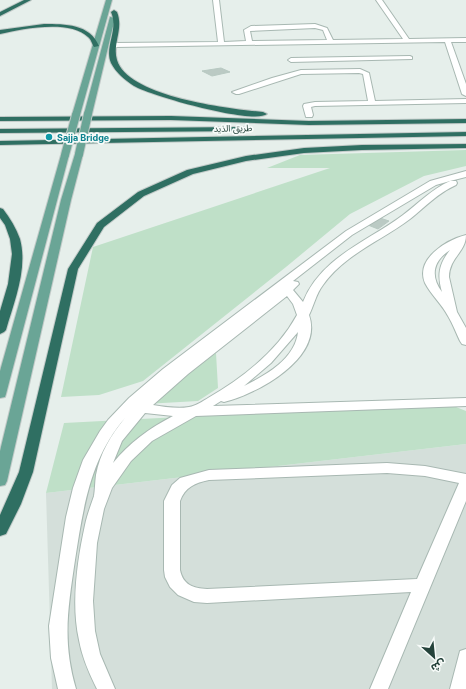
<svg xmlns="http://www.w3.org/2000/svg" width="466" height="689" font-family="Inter,'Noto Sans Arabic',sans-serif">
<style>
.built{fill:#d4dfda}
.green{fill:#bfe0c8}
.building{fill:#bbcac4;stroke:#b8c9c2}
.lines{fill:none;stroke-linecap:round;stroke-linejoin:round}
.minor-casing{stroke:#a8b8b2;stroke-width:2}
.major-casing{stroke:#c2cac8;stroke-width:2}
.highway-casing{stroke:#c2cac8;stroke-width:2}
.minor{fill:#fff;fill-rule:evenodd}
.major{fill:#6aa596;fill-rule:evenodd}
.highway{fill:#2f6f62;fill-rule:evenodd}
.major-bridge-casing{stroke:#c2cac8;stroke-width:10;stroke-linecap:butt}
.major-bridge{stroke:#6aa596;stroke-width:8}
.culture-dot{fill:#0f9aa8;stroke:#f7fbf9;stroke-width:1.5}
.labels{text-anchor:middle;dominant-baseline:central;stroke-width:3.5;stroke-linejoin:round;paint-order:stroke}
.far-street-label{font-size:9px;fill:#24423a;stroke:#f7fbf9}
.far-culture-label{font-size:9px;font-weight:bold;fill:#0d838f;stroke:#f7fbf9;text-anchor:start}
</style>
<rect width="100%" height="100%" fill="#e6efeb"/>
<path class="built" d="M466,444V689H52L46,493Z"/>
<path class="green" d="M466,150V166L424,176L350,214L286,267L143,381L99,395L61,397L93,247L330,168H267L300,155Z
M216,353L218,388L198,401L145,404Z
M446,403L466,411V444L46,493L64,423Z"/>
<path class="building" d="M221,68L230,72L212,76L202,71Z
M380,218L389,221L378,229L368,225Z"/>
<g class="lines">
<defs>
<path id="minor" d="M213,0H219L224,42L246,41L244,30L251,26L315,24L327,28L333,40L403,39L376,0H382L409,39L466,38V42H451L466,84V96L462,94L445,42L115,47L112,45L115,43L218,42ZM315,28L323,30L327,40L252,41L250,31Z
M410,56L412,57V59L291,62L288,60L291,58Z
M360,69L369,73L375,101L466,99V103L315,106L311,107L313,115L312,117H306L303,106L304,104L315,102L368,101L363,74L359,73L301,74L239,94H236L232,92L272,78L301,70Z
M466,171V177L450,181H456L457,183L456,185C438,193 425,207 410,219C381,241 345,254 323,285C316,294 314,305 309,315C324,358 257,394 224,402L221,401L213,406L466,398V406L196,416L152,441L131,461L112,488L104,509L97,543L93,601L95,631L100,654L115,689H97C89,673 82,657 79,640C71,604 77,561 85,525C87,515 91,505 94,496C95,490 95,482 96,475C100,453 111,435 125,418C90,458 83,509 75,560C68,608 62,641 76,689H58L51,658L49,626L66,517L73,488L83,460L100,431L108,420L129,398L163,369L346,231L430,181ZM450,181C432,189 419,203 403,215C367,242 321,257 303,302L293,290L299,284L298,282L293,281L352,235L436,185ZM287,296L293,304L297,315C278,350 243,378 208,398C203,401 196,406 189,407C177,409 165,407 153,405L188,374ZM298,332C295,359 266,375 244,386L271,363ZM145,413L173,416C150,428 129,443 113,463L122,441Z
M466,235C466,252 449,258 449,277L457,312L466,328V345L462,344L460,341C456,333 453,324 448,316C442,304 431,295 425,283C415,259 446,240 466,235ZM450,250C439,264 437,275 442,292C430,276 433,261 450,250Z
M387,463L425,466L466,474V501L388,689H370L411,592L207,603L194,602L178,595L170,587L165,577L164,570V501L172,485L180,478L209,470ZM387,473L425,476L459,483L417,579L207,589C193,588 183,585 180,570V501C185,487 195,483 209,480Z
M466,649V689H450L460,651Z"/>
<path id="major" d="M106,0H112L80,115L79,117H73L72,115Z
M110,17L115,18L92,114L88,116L84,114Z
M79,151L83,154L71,200L7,481L5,485L0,486V451L61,200L75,154Z
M65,152L69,155L6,394L5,397L0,398V371L61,155Z"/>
<path id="highway" d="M24,0H31L0,16V12Z
M114,10L117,12C124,29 112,44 117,60C128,97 230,109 263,112L267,114C254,125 151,96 134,86C125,80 116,73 111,63C104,47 119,30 111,12Z
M44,24C65,24 90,24 99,46L94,47C92,44 91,39 88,37C70,19 21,29 0,34V30Z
M171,116L309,121L466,119V123L309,125L171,120L0,121V117Z
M247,127H250V131L0,133V129Z
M466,132V136L0,145V141Z
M466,144V148L362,150L304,153L246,161L193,174L144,196L104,227L78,269L33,472L21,504L6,534L0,536V515L19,472L68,269L97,223L138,192L187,170L246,156L304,148L362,145Z
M0,208L3,209C10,218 16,228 20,239C28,269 14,302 6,330L4,332L0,334V311L8,284L12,254L10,239L5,225L0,218Z"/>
</defs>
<use href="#minor" class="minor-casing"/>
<use href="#major" class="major-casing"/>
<use href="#highway" class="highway-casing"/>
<use href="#minor" class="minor"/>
<use href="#major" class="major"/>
<use href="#highway" class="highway"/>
<defs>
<path id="major-bridge" d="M79,154L88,114
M65,155L76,115"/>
</defs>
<use href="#major-bridge" class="major-bridge-casing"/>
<use href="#major-bridge" class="major-bridge"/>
</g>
<circle class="culture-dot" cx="49" cy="137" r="4"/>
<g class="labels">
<g class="far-street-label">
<text transform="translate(233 128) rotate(-1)">طريق الذيد</text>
</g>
<g class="far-culture-label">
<text x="57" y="137">Sajja Bridge</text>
</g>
</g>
<g transform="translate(434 657) rotate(153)" stroke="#f7fbf9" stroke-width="3" paint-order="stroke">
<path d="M0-3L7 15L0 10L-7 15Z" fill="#24423a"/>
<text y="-6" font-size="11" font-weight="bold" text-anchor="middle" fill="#24423a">ش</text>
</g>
</svg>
